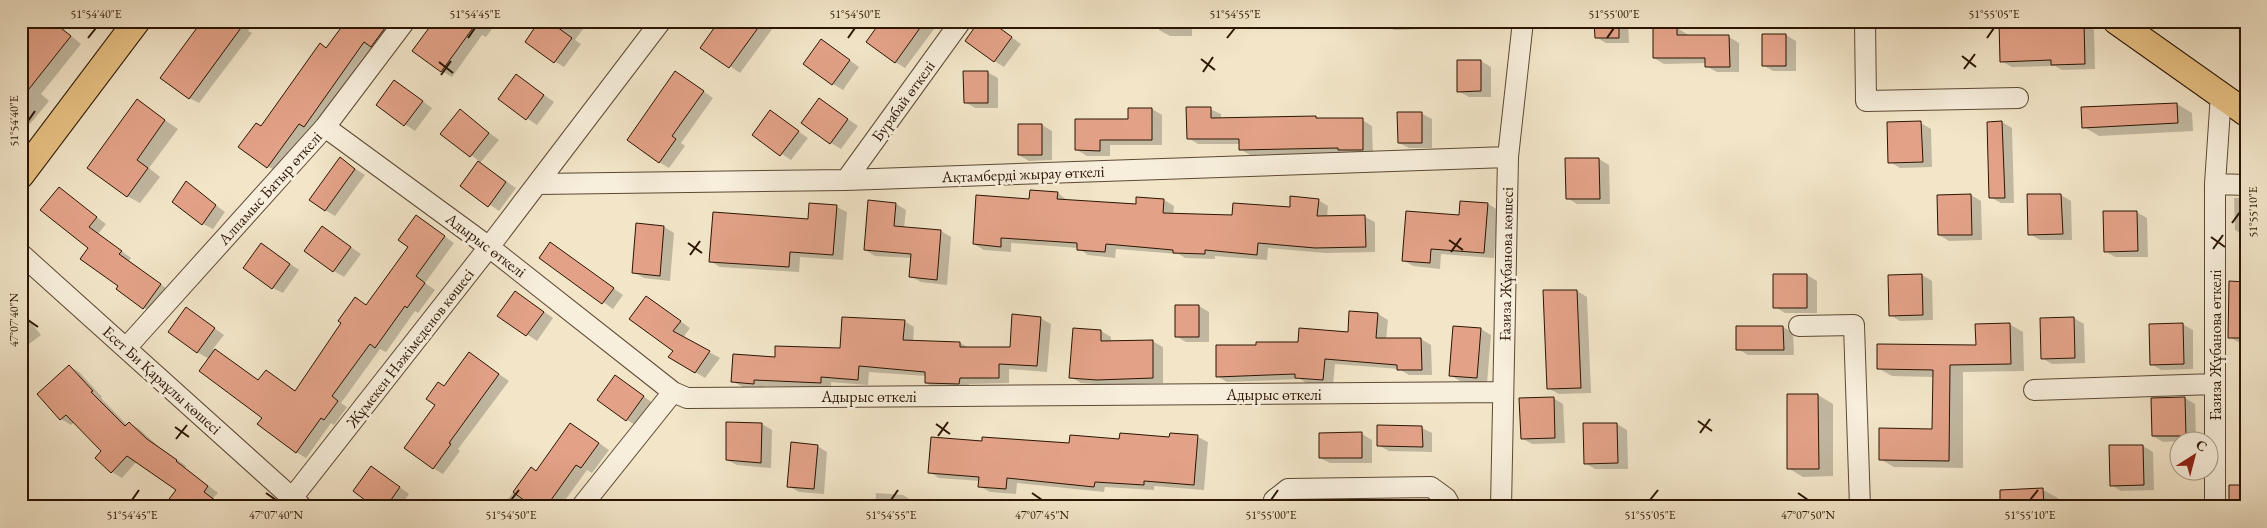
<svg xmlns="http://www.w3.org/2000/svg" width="2267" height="528" font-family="'EB Garamond',serif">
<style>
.shadow{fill:#0003}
.building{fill:#e3a288;stroke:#2b1502}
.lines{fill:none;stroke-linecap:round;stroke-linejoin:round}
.minor-casing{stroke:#5d4934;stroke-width:22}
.major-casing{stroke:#2b1502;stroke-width:28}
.minor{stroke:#f7eedb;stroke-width:20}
.major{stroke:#e9c284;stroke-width:26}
.ticks{fill:none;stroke:#2b1502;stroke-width:2}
.labels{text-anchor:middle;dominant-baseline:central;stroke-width:5;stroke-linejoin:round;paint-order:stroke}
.street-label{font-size:16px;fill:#2b1502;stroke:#f7eedb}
.neatline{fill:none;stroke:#2b1502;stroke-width:2}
.ticks-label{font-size:12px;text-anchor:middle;fill:#2b1502}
</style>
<rect width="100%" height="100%" fill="#f2e5c8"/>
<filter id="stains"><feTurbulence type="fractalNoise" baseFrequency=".004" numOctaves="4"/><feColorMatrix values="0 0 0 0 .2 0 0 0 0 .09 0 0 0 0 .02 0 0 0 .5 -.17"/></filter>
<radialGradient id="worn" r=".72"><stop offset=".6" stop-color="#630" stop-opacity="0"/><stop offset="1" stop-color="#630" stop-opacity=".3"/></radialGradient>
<path class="shadow" d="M27,21H62L59,26L81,44L41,94L49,101L30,124L27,122L21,129V28Z
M203,21H256L248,31L252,33L199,103L189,98Z
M388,21L399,29L278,173L240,147L262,127L327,49Z
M441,21H498L486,37L482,35L452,77L442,71Z
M541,21H589L575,40L581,44L564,67L554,61Z
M721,21H778L740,73L702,47Z
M883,21H940L905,68L895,62Z
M1159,21H1192V36H1170L1159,30Z
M1280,21H1313V29H1291Z
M1384,21H1425V29L1394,30L1384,24Z
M1596,21H1628L1629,43H1606L1596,37Z
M2033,21L2040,25L2084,24L2094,30L2095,69L2062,70L2055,66L2012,67L2001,61Z
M993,24L1021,44L1004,67L994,61Z
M1677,28L1687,34V37H1729L1739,43V72H1717L1706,66V63L1664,64L1654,58Z
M1786,35L1796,41V71H1773L1763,65Z
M822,41L859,67L843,90L833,84Z
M1481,61L1491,67V97H1469L1458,91Z
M676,72L713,98L681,143L685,146L669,168L659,162Z
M987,72L998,78V108H975L965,102Z
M526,82L554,102L537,125L499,99Z
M404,88L432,108L415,131L377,105Z
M820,100L858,126L841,149L831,143Z
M137,101L178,129L149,168L160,177L140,203L127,196Z
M2177,104L2192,113L2193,131L2099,136L2084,127L2083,108Z
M1129,109H1152L1162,115V145H1110V156H1087L1077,150L1129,120Z
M1210,109L1221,114V119L1315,118L1319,120H1362L1372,126L1373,155L1346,153L1250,155L1240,149V144H1198L1188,138Z
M460,111L499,140L480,163L516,188L499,211L461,185L479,161L442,133Z
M770,112L808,138L791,160L753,135Z
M1421,113L1432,119V148H1409L1399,143Z
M2002,122L2012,128L2014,203H2001L1990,197Z
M1921,123L1931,129L1932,167L1900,168L1890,162Z
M1042,125L1052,131V160L1029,161L1019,155Z
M340,159L365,175L335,216L325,210Z
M1599,159L1609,165L1610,204H1577L1567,198Z
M186,183L225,212L213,229L203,224Z
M59,189L106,224L98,234L131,258L129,261L170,291L154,313L144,308L119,286L90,248Z
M1058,193L1068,201L1137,206V198L1164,200L1174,206L1173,215L1233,216L1291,208L1318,200L1328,206L1327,217H1365L1375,222V252L1326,253L1268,248L1267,260L1215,256V259L1185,258L1179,254L1116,249L1115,258L1088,255L1078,248L1011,243V252L984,250L974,244L1030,200Z
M1971,195L1981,201L1982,240L1949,241L1939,235Z
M2061,195L2071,201L2072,240H2040L2030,234L2029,196Z
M2234,198H2246V236L2235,230Z
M896,204L906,210L904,228L941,231L951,237L947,285L921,282L910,276L912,258L875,256L865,250Z
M1488,204L1498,210L1494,258L1441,254L1440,269L1413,266L1403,260L1460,217Z
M837,207L847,212L843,260L800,257L799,272L720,267L710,261Z
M2136,212L2147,218L2148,257H2115L2105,251Z
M426,223L454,243L425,283L435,290L418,313L415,311L386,352L380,349L341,403L347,407L334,425L331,423L306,458L296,452L209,359L197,352L186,309L224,335L213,349L259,381L266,371L296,391L343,323L356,299L367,305Z
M637,225L664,227L674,233L670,281L644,278L633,272Z
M323,228L361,254L344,277L334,271Z
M262,244L299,270L283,293L273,288Z
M550,244L623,295L613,309L540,257Z
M1807,275L1817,281V313H1785L1775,307Z
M1922,275L1932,281L1933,320L1900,321L1890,315Z
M2246,283V346L2229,337Z
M1545,291H1577L1587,297L1591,393L1559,394L1548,388Z
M516,292L553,318L537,341L499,315Z
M656,304L690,328L683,338L720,358L705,378L670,357L674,351Z
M1199,306L1209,312V342H1186L1176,336Z
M21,313L25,315L41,335L21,350Z
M1378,314L1388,320L1386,339H1421L1431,345L1432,375H1409L1399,369L1335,364L1333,385L1306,383L1300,379L1227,382L1217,376L1299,344L1349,334Z
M1040,318L1051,324L1047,372L1009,369V383L969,384V389H936L926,383V376L869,372L868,385L831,382V388L764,386V389L743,387L732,381L776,359L841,349L904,321L914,327L913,342L960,343L969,348H1011Z
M2074,318L2084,324L2085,363L2052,364L2042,358Z
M2009,324L2023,332L2024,371L1963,372V468L1894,467L1880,459L1934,430V377L1892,376L1878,368L1977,346Z
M2182,324L2193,330V369L2161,370L2151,364Z
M1783,327L1793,333L1794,355H1748L1738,349L1737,328Z
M1074,329L1101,331L1111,337V342L1152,341L1163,347V383L1108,385L1081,383L1071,377Z
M1481,329L1491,335L1487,383L1460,381L1450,375Z
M469,353L509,381L458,449L460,451L443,474L433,468L437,405L444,387Z
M69,366L79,372L102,397L101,398L127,425L129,423L139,429L158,446L186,466L185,468L218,493L213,498L224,507H166L178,490L137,461L122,478L112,472L103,451L75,422L71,425L61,419L38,394Z
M616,377L653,403L637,426L627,420Z
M1818,395L1833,404V476L1803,477L1788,468Z
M1553,398L1563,404L1565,443L1532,444L1522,438Z
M2185,398L2195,404L2196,440L2163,442L2153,436Z
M571,424L609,450L592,473L587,470L560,507H502L531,469L536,472Z
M762,424L772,430L771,468L737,465L727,460Z
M1617,424L1627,430L1628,469H1595L1585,463Z
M1422,428L1432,433V452L1389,451L1378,445Z
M1362,434L1372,440V463H1330L1320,458Z
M1198,437L1208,442L1204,490L1154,486V490L1105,487L1104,492L1017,483L1016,494L990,492L979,486L980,481L939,478L929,472L983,443L1070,444Z
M817,446L827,452L824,494L799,492L788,486Z
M2143,446L2153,452L2154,490L2121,491L2111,485Z
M382,474L409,494L400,507H376Z
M2043,490L2058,498V507H2002L2001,491Z
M876,493L903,495L913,501V507H875Z
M1432,504L1436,507H1288Z"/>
<path class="building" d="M25,21H52L71,36L21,99V26Z
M202,21H246L189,99L160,78Z
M346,21H390L371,47L364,42L304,127L299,124L267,168L238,147L256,123L261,126L320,43L326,48Z
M434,21H478L441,72L412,51Z
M539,21H549L572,38L554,63L525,42Z
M719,21H763L729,68L700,48Z
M881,21H925L895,63L866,42Z
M979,21H990L1012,37L994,62L965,41Z
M1594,21H1619V38H1595Z
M1999,21H2033V24L2084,23L2085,64L2051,65V60L2000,62Z
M1653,27H1677V35H1729L1730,67H1705V58H1653Z
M1762,34H1786V66H1762Z
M821,39L850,60L832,85L803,64Z
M1457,60H1481V91L1457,92Z
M675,71L704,91L672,136L676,139L659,163L627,140Z
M963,71H988V103H964Z
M516,74L544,95L526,120L498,99Z
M394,80L423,101L404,126L376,105Z
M819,98L848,119L830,144L801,123Z
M137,99L165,120L137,160L148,168L127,197L87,168Z
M2177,103L2178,123L2082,128L2081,107Z
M1186,107H1211V118L1316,116V118H1363V150H1338V148L1239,150V139H1187Z
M1128,108H1152V140H1100V151L1075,150V119H1128Z
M460,109L489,133L470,157L440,134Z
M770,110L799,131L780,156L752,135Z
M1397,112H1422V143H1398Z
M1921,121L1923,162L1888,163L1887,122Z
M2002,121L2005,198H1989L1987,122Z
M1018,124H1042V155H1018Z
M340,157L355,169L325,211L309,200Z
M1565,158H1599L1600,199H1566Z
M478,161L506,182L488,207L460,186Z
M186,181L216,205L202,225L172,202Z
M59,187L97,217L89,227L122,251L119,254L161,284L143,309L116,289L118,286L80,259L88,248L40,210Z
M1030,190L1058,192L1057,199L1136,204V197L1164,199L1163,213L1232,215L1233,203L1290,207V196L1319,199L1317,216L1365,215L1366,247L1315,248L1258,243L1257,255L1205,250V254L1173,253V250L1106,244L1105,252L1077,250V243L1001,238V247L973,244L976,195L1029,199Z
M1971,194L1972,235H1938L1937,195Z
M2027,194H2061L2063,234L2028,235Z
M868,200L896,203L894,226L941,230L937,280L909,277L911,254L864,250Z
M1460,201L1488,203L1484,253L1431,249L1430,263L1402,261L1406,211L1459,215Z
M809,203L837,205L833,255L790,252L789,267L709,262L713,212L808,219Z
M2103,211H2137L2138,251L2104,252Z
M416,215L445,236L416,276L425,283L407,308L405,306L375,348L370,344L332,396L338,401L324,420L321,418L296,453L257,424L262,418L199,371L215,349L258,380L266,370L295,391L341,323L338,321L355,297L366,305L408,247L398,240Z
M636,223L664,226L660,276L632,273Z
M322,226L351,247L333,272L304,251Z
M550,242L614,288L602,304L539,258Z
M261,243L290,264L272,289L243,268Z
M1773,274H1807V308H1773Z
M1922,274L1923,315L1889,316L1888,275Z
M2229,281L2246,282V338H2228Z
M1543,290H1577L1581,388L1547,389Z
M515,291L544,312L526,336L497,316Z
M646,296L681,321L673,331L710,351L695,373L668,357L673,351L629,319Z
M1175,305H1199V337H1175Z
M186,307L215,328L197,353L168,332Z
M1349,311L1378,313L1376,338H1421L1422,370H1397V365L1325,359L1323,380L1295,378V374L1216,377V345H1256V342H1298L1299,328L1348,332Z
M1012,314L1041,317L1037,366L999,364V378H960L959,384L925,383V372L859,366L858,380L821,377V383L754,380V384L731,382L733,354L775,357V346L840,348L842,317L905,320L903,340L960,342V347H1010Z
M2074,317L2075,358L2041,359L2040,318Z
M2010,323L2011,364L1950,365L1949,461L1879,460V428L1932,429L1933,370L1877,369V344L1976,345L1975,324Z
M2183,323L2184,364L2150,365L2149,324Z
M1453,326L1481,328L1477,378L1449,376Z
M1736,326H1783L1784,350H1736Z
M1073,328L1101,330V341L1153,340V378L1097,380L1069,378Z
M469,352L499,374L449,443L451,444L433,469L404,448L435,405L426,399L438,382L444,386Z
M69,365L93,391L91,392L125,426L129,422L147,439L177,460L176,461L208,486L204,492L224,507H163L176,490L127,456L111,473L95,458L101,451L66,415L60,420L37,394Z
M615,375L644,396L626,421L597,400Z
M1787,394H1818L1819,469H1787Z
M1554,397L1555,438L1521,439L1519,398Z
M2185,397L2186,436H2152L2151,398Z
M726,422L762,423L761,463L726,460Z
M570,423L599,443L581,468L576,465L546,507H533L513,492L531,467L536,471Z
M1583,423H1617L1618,463L1584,464Z
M1377,425L1422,426L1423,447L1377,446Z
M1362,432V458H1319V433Z
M1120,433L1169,437L1170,433L1198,435L1194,485L1144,481V485L1095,482L1094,487L1007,478L1006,489L978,487L979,477L928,473L931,437L982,441V437L1069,443L1070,435L1119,439Z
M791,442L818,445L814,489L787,487Z
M2109,445H2143L2144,485L2110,486Z
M371,466L400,487L386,507H374L353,491Z
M2229,485H2246V507H2229Z
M2043,488L2044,507H2000V490Z"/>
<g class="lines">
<defs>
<path id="minor" d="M1865,21L1866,101L2018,98
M325,127L489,247L673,392L687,398L1503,392
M846,180L961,21
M538,184L846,180L1508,157
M2215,184L2246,185
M21,254L300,505
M1799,326L1854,325L1860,507
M126,348L325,127L405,21
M2034,390L2215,384
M285,507L489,247L661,21
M581,507L673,392
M1272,507L1274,500L1288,489L1431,487L1446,498L1451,507
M1501,507L1508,157L1523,21
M2215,507V184L2221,94"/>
<path id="major" d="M2116,21L2246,113
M21,175L137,21"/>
</defs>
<use href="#minor" class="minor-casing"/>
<use href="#major" class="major-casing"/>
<use href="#minor" class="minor"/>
<use href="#major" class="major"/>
</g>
<path class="ticks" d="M88,38L96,28M468,38L475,28M848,38L855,28M1227,38L1235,28M1607,38L1614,28M1987,38L1994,28M1962,56L1976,67M1201,59L1215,70M439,62L453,73M1964,69L1975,54M1203,72L1213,57M441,75L451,61M28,121L35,111M2232,223L2240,212M2211,237L2225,247M1449,240L1463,250M688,243L702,253M2213,249L2223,235M1451,252L1461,238M690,255L700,241M28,320L38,327M1698,421L1712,431M936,424L950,434M175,427L189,437M1700,433L1710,419M938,436L948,422M176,439L187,425M266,493L276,500M1032,493L1042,500M1798,493L1808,500M132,500L139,490M511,500L519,490M891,500L898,490M1271,500L1278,490M1650,500L1658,490M2030,500L2038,490"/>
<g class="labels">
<g class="street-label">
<text transform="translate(903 101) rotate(-54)">Бурабай өткелі</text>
<text transform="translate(1023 174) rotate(-2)">Ақтамберді жырау өткелі</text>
<text transform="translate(270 188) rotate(-48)">Алпамыс Батыр өткелі</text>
<text transform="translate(486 245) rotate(37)">Адырыс өткелі</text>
<text transform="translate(1506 264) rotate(-89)">Ғазиза Жұбанова көшесі</text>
<text transform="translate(2215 345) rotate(-90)">Ғазиза Жұбанова өткелі</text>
<text transform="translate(410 348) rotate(-52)">Жұмекен Нәжімеденов көшесі</text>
<text transform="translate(162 380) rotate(42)">Есет Би Қараұлы көшесі</text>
<text x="1274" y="394">Адырыс өткелі</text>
<text x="869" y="396">Адырыс өткелі</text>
</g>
</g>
<rect width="2267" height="528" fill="none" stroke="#f2e5c8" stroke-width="55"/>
<g transform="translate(2194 456) rotate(36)"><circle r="24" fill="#f7eedb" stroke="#a59784"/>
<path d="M0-4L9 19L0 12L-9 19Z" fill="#8f2418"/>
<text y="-8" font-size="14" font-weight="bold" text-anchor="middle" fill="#2b1502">С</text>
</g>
<rect x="28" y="28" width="2212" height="472" class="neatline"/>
<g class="ticks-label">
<text x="96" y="18">51°54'40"E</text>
<text x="475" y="18">51°54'45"E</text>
<text x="855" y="18">51°54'50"E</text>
<text x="1235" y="18">51°54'55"E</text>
<text x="1614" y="18">51°55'00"E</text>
<text x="1994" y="18">51°55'05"E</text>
<text transform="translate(14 121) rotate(-90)" y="4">51°54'40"E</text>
<text transform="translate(2253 212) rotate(-90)" y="4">51°55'10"E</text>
<text transform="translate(14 320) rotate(-90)" y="4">47°07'40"N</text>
<text x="132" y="519">51°54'45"E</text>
<text x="276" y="519">47°07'40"N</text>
<text x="511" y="519">51°54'50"E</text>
<text x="891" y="519">51°54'55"E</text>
<text x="1042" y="519">47°07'45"N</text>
<text x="1271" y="519">51°55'00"E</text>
<text x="1650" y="519">51°55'05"E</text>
<text x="1808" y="519">47°07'50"N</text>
<text x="2030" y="519">51°55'10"E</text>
</g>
<rect width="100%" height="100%" filter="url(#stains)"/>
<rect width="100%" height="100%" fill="url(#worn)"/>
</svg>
